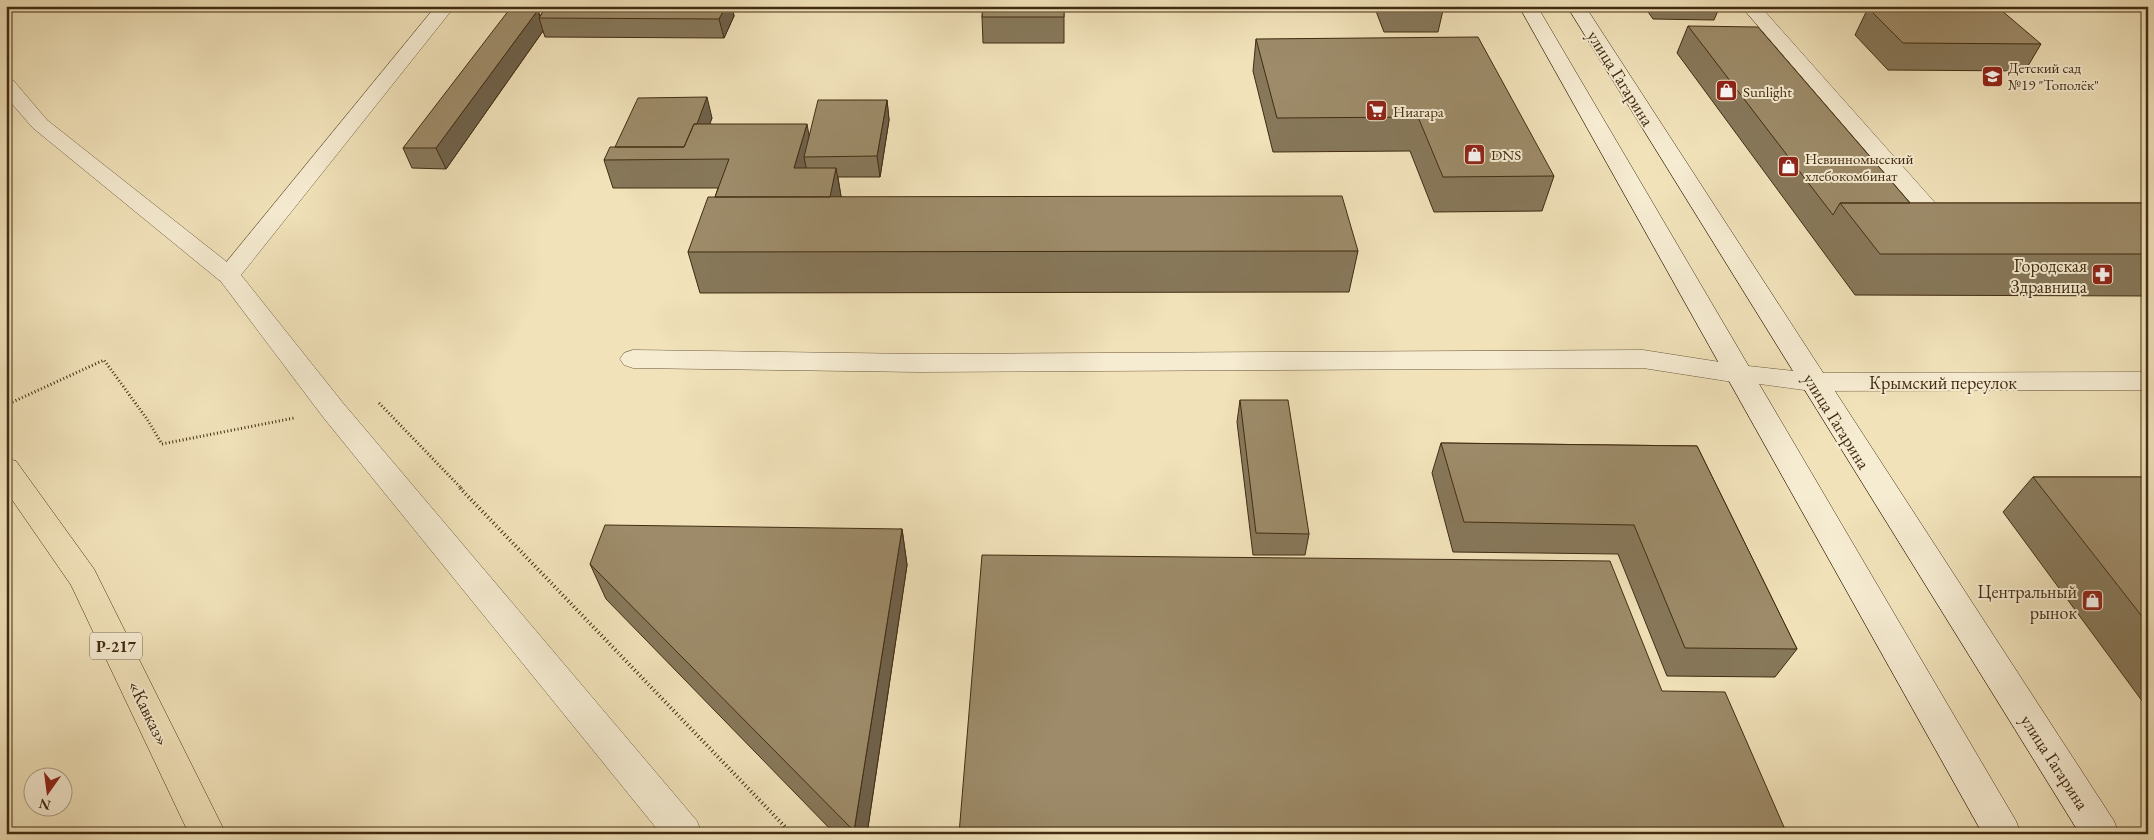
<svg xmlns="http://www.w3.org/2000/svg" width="2154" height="840" font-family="'EB Garamond',serif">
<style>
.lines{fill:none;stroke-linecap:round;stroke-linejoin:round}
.service-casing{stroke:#6e5a3b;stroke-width:1}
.minor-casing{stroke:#6e5a3b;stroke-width:1}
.secondary-casing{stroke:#422c11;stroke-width:1}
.trunk-casing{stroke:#422c11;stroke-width:1}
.path-far1{stroke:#422c11;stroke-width:3;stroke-dasharray:1 2.5;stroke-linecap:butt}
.path{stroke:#422c11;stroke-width:4;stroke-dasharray:1 3;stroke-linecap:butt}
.service{fill:#f6ecd2;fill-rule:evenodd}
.minor{fill:#f6ecd2;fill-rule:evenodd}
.secondary{fill:#f6ecd2;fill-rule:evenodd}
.trunk{fill:#f1e2ba;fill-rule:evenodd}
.wall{fill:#87785a;stroke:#422c11}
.shaded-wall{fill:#6e614a;stroke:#422c11}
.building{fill:#9d8b69;stroke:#422c11}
.labels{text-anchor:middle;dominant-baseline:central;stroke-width:4;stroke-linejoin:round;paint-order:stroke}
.far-poi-label{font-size:15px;fill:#422c11;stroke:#f6ecd2;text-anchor:start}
.shield{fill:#f6ecd2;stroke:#78664b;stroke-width:1}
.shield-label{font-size:16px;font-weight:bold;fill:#422c11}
.street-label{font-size:18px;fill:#422c11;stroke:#f6ecd2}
.poi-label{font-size:18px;fill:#422c11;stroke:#f6ecd2;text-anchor:end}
</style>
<rect width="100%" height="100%" fill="#f1e2ba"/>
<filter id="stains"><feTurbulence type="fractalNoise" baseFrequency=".004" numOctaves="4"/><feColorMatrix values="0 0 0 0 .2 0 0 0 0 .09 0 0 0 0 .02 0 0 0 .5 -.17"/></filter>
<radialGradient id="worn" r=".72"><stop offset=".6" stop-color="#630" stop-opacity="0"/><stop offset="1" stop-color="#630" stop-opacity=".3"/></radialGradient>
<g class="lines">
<defs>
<path id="service" d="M1741,6H1760L1937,205L1964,207L1967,212L1964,217L1956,219L1923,217Z
M6,78L13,80L47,120L237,270L240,275L237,280L228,282L219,280L33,128L6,97Z
M633,350L919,354L1643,350L1739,365L1748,368L1752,374L1748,380L1739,383L1643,368L919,372L633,368L624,365L620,359L624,353Z"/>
<path id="minor" d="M436,6H455L241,275L343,403L697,821L702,834H661L323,417L216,275Z
M1739,365L1812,373L2148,372V390L1812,391L1730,380L1726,374L1730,368Z"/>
<path id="secondary" d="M1519,6H1537L2016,821L2021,834H1983Z
M1567,6H1585L2114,821L2119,834H2080Z"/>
<path id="trunk" d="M6,458L16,461L94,569L226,834H189L71,585L6,491Z"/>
</defs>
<use href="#service" class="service-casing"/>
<use href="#minor" class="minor-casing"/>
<use href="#secondary" class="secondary-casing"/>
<use href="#trunk" class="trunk-casing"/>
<path class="path-far1" d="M379,403L462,489
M6,405L104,360L147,419L162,444L294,418"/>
<path class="path" d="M460,488L792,834"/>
<use href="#service" class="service"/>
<use href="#minor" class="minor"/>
<use href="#secondary" class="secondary"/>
<use href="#trunk" class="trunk"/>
</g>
<path class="wall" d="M547,6H732L734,16L724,38L545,37L543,31L446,169L412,168L403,148L538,10L540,16Z
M983,6H1064V43H983L982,17Z
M1374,6H1444L1438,32H1384Z
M1644,6H1720L1714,20L1653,19Z
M1868,8L2041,44L2025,71L1888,70L1855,35Z
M1688,26L1910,203H2148V296L1855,295L1677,53Z
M1256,39L1554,176L1542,211L1434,212L1410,151L1273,152L1253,71Z
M887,100L889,120L880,177H838L841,197L1358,251L1349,292L700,293L688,252L715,197L718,188H613L604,160L615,147L712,118L709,124L809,136Z
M1240,400L1309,534L1305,555H1253L1237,422Z
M1441,443L1697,446L1797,649L1775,677L1667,676L1618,554L1453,552L1432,473Z
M2033,477H2148V709L2003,512Z
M902,529L907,565L867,834H835L606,599L590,564Z"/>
<path class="shaded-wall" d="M726,6H732L734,16L724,38L719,19Z
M538,10L540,18H539L543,31L446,169L436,148Z
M707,97L712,118L697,159L685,154Z
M887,100L889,120L880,177L877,156Z
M807,124L812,152L804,157L807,172L794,168Z
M836,168L841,196L827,207Z
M902,529L907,565L867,834H855L854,831Z"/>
<path class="building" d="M547,6H726L719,19L539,18Z
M983,6H1064V17H982Z
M1868,8L2001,10L2041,44L1903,43Z
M509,10H538L436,148H403Z
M1688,26L1758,27L1910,203H1840L1833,215Z
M1478,37L1554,176L1443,177L1418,117L1277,118L1256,39Z
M707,97L697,124H694L684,147H615L638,98Z
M818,100H887L877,156L804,157Z
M694,124H807L794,168H836L830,197H715L729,159L604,160L610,147H684Z
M1342,196L1358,251L688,252L708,197Z
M1840,203H2148V254H1880Z
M1240,400H1288L1309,534L1256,533Z
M1441,443L1697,446L1797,649L1685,648L1634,525L1464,522Z
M2033,477H2148V624Z
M605,525L902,529L854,831L590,564Z
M982,555L1610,561L1662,691L1725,692L1787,834H959Z"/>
<defs>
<symbol id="school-square" viewBox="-11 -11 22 22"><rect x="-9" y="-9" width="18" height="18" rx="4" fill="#8f2418" stroke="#f6ecd2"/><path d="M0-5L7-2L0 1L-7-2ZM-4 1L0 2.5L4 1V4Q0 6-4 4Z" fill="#fff"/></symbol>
<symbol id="shop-square" viewBox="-11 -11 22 22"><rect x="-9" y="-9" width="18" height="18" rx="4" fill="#8f2418" stroke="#f6ecd2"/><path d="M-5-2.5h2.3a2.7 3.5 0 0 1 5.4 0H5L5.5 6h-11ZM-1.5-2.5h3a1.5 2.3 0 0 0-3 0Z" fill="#fff"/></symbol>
<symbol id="supermarket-square" viewBox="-11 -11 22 22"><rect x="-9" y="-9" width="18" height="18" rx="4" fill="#8f2418" stroke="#f6ecd2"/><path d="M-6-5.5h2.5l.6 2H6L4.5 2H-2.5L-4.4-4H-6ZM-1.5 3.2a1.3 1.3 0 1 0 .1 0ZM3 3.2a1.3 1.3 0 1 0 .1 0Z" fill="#fff"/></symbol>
<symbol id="pharmacy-square" viewBox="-11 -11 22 22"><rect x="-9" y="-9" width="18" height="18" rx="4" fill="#8f2418" stroke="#f6ecd2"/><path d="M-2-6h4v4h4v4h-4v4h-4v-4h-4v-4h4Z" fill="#fff"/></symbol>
</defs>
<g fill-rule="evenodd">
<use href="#school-square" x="1980" y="64" width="25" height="25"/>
<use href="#shop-square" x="1714" y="78" width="25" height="25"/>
<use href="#supermarket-square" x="1364" y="98" width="25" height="25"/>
<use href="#shop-square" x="1462" y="142" width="25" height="25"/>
<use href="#shop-square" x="1776" y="154" width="25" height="25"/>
<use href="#pharmacy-square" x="2090" y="262" width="25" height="25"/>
<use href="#shop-square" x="2080" y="588" width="25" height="25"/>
</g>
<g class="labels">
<g class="far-poi-label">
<text x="2008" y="67">Детский сад<tspan x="2008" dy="17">№19 "Тополёк"</tspan></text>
<text x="1743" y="91">Sunlight</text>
<text x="1393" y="111">Ниагара</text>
<text x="1491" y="154">DNS</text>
<text x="1805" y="158">Невинномысский<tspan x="1805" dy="17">хлебокомбинат</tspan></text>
</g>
<rect class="shield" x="90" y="632.5" width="52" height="27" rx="4"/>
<g class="shield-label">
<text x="116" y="646">Р-217</text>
</g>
<g class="street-label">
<text transform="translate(1621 78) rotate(58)">улица Гагарина</text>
<text x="1943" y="382">Крымский переулок</text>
<text transform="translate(1837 421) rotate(58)">улица Гагарина</text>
<text transform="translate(149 713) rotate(64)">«Кавказ»</text>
<text transform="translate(2055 762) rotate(57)">улица Гагарина</text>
</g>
<g class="poi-label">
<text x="2087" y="265">Городская<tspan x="2087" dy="21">Здравница</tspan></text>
<text x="2077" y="591">Центральный<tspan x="2077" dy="21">рынок</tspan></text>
</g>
</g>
<rect width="2154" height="840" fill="none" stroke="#f1e2ba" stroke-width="25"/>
<rect x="8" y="8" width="2139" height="825" fill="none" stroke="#422c11" stroke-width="2.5"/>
<rect x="12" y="12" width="2129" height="815" fill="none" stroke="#422c11"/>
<g transform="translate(48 792) rotate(194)"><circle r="24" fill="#f6ecd2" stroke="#ae9f85"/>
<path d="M0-4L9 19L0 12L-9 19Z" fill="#8f2418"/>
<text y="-8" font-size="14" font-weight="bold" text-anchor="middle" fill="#422c11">N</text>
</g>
<rect width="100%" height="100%" filter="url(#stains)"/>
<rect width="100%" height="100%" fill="url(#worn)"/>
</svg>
